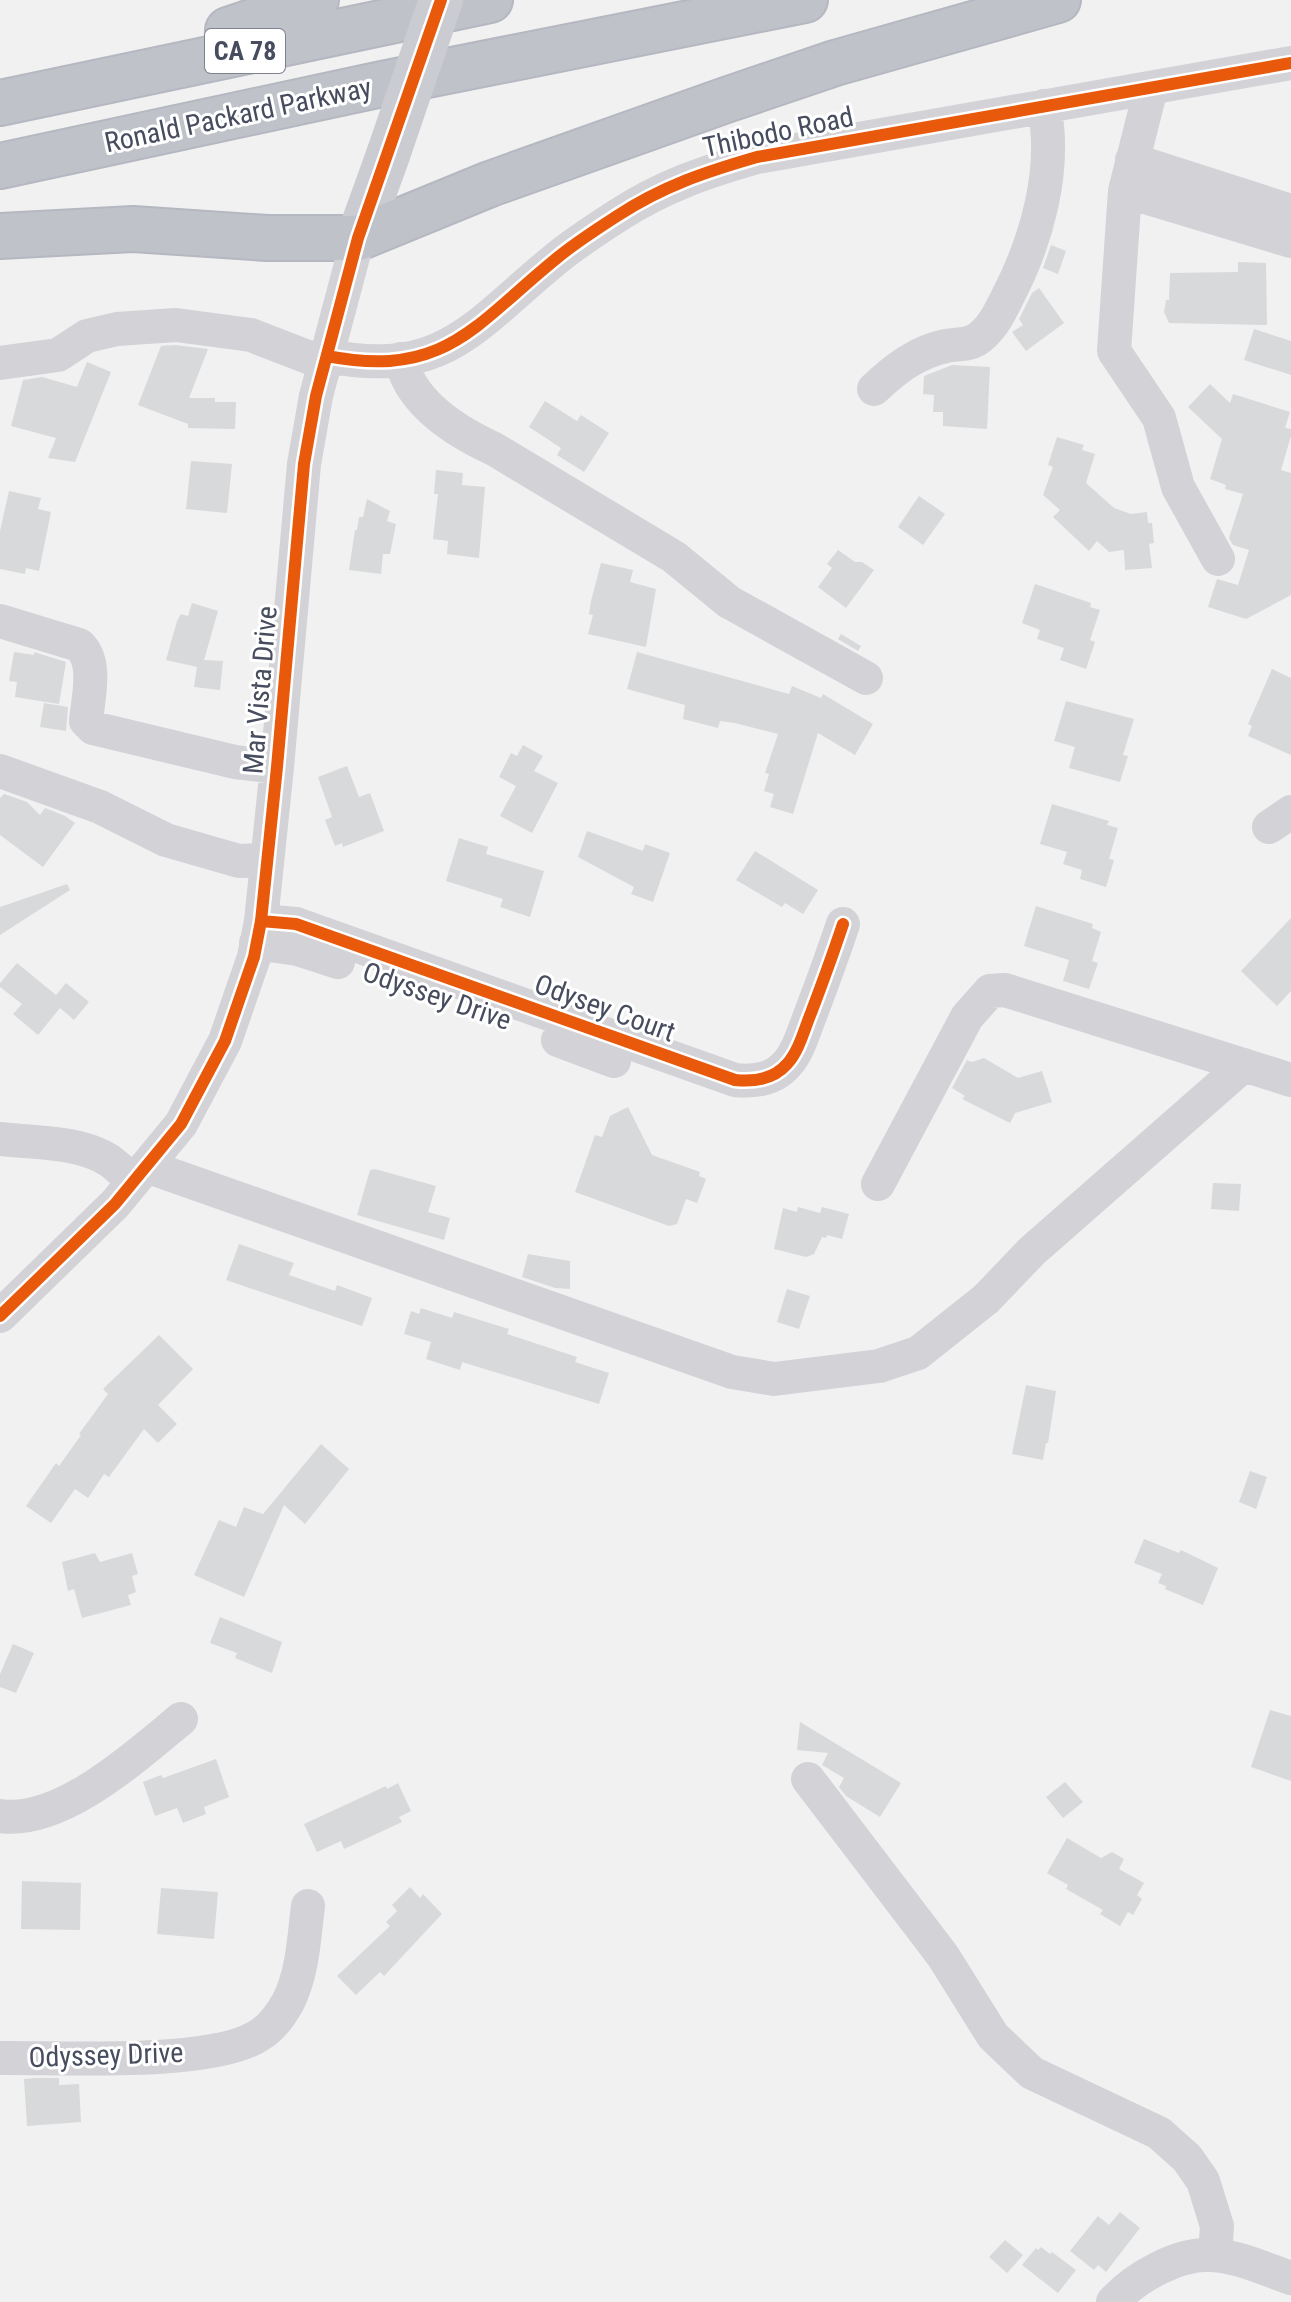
<svg xmlns="http://www.w3.org/2000/svg" width="1291" height="2302" font-family="'Roboto Condensed',sans-serif">
<style>
.building{fill:#d8d9db}
.lines{fill:none;stroke-linecap:round;stroke-linejoin:round}
.highway-casing{stroke:#b5b7c1;stroke-width:48}
.minor{stroke:#d2d2d7;stroke-width:34}
.major{stroke:#cbccd2;stroke-width:44}
.highway{stroke:#c0c2ca;stroke-width:44}
.major-bridge{stroke:#cbccd2;stroke-width:44}
.cycleway-casing{stroke:#fff;stroke-width:17}
.cycleway{stroke:#e8590c;stroke-width:12}
.labels{text-anchor:middle;dominant-baseline:central;stroke-width:6;stroke-linejoin:round;paint-order:stroke}
.shield{fill:#fff;stroke:#7e828e;stroke-width:2}
.shield-label{font-size:26px;font-weight:bold;fill:#474c5e}
.street-label{font-size:28px;fill:#474c5e;stroke:#fff}
</style>
<rect width="100%" height="100%" fill="#f1f1f1"/>
<path class="building" d="M1051,245L1066,251L1058,274L1043,268Z
M1238,262L1266,263L1267,325L1169,323L1164,312L1166,300H1169L1170,273L1238,272Z
M1039,288L1064,323L1026,351L1012,332L1023,325L1019,319L1032,293Z
M1254,329L1291,341V375L1244,360Z
M175,345L208,349L189,398H215V402H236L235,429L188,428V424L138,405L161,346Z
M87,362L111,372L75,462L48,458L56,438L11,426L23,380L42,377L77,387Z
M952,365L990,367L987,429L943,426V412H933L934,395L923,394L924,376Z
M1210,384L1230,403L1233,394L1290,412L1285,428L1291,429V436L1281,470L1291,473V595L1246,619L1208,607L1217,579L1238,585L1249,550L1233,545L1229,538L1243,494L1225,489L1226,485L1210,479L1222,439L1188,407Z
M545,401L577,421L581,415L609,433L584,472L557,455L561,448L529,427Z
M1057,437L1084,445L1082,450L1095,454L1086,483L1114,508L1131,514L1147,512L1148,523H1152L1154,543L1149,544L1152,568L1125,570L1124,550L1109,552L1097,541L1089,551L1053,517L1060,510L1043,495L1053,467L1048,465Z
M191,461L232,464L227,513L186,509Z
M436,470L463,473L462,485L485,487L479,558L447,554L448,541L433,539L438,494H434Z
M9,491L41,498L38,509L51,512L39,571L26,568L25,574L0,569V531Z
M919,496L945,514L923,545L898,527Z
M367,499L390,511L387,521L396,524L390,554H383L381,574L349,570L355,530H357L359,517H363Z
M838,550L855,562H862L874,570L846,608L818,587L832,568L827,564Z
M601,563L633,570L630,582L656,589L646,647L588,634L593,615L589,614L591,601Z
M1035,584L1091,603L1090,607L1100,610L1090,640L1095,642L1086,669L1060,660L1064,648L1037,639L1040,630L1022,623Z
M192,603L218,611L204,660L223,661L220,690L194,687L197,667L166,660L177,621L181,614L188,616Z
M841,634L861,646L858,651L838,639Z
M14,652L34,655V652L66,662L59,704L15,697L17,682L9,681Z
M637,652L789,694L792,686L821,698L823,694L873,724L855,755L818,733L793,814L770,807L774,794L764,791L769,774L765,773L778,734L735,723L720,721L718,728L683,719L685,705L627,689Z
M1272,669L1291,678V755L1248,736L1252,726L1248,724Z
M1066,701L1134,719L1123,755L1128,756L1120,782L1069,768L1075,747L1054,741Z
M44,703L68,707L66,731L40,727Z
M523,745L543,756L534,771L558,783L532,833L500,816L516,786L499,777L511,753L517,756Z
M347,766L359,797L370,793L384,831L343,847L342,843L335,846L325,820L332,817L318,777Z
M4,794L27,802L40,815L45,808L65,816L75,823L43,867L0,835V798Z
M1052,804L1109,821L1107,825L1118,828L1109,859L1114,860L1106,887L1080,879L1082,870L1063,864L1067,852L1040,844Z
M587,831L643,851L645,844L670,853L653,902L631,894L634,887L578,857Z
M459,838L488,847L486,854L544,871L530,917L500,907L503,899L446,881Z
M755,851L818,890L803,914L785,903L782,907L736,880Z
M67,884L70,890L0,935V907Z
M1036,906L1093,924L1092,928L1101,932L1092,961L1098,963L1089,989L1063,981L1069,960L1024,946Z
M1291,918V991L1277,1006L1241,971Z
M17,963L56,995L66,983L89,1002L74,1020L60,1008L38,1035L13,1014L22,1004L0,987V983Z
M984,1058L1018,1078L1042,1071L1052,1102L1015,1113L1010,1123L962,1099L965,1096L952,1088L967,1060L972,1062Z
M628,1107L652,1155L700,1172L699,1176L706,1179L697,1203L686,1199L677,1224L669,1226L575,1192L595,1135L602,1137L610,1116Z
M375,1169L436,1186L428,1212L450,1218L444,1240L357,1215L370,1170Z
M1213,1183L1241,1184L1239,1211L1211,1209Z
M798,1207L820,1213L822,1207L849,1214L842,1239L827,1235L826,1238L822,1237L814,1254L806,1257L774,1249L783,1208L797,1212Z
M239,1244L294,1263L289,1275L335,1291L337,1285L372,1298L362,1326L226,1280Z
M528,1254L570,1261V1289L555,1288L522,1277Z
M787,1289L810,1296L799,1329L777,1322Z
M421,1308L452,1318L454,1312L509,1329L507,1334L577,1357L575,1362L609,1373L599,1404L462,1362L460,1370L426,1359L431,1342L404,1334L411,1311L419,1314Z
M159,1335L193,1369L158,1405L177,1424L158,1443L144,1429L109,1477L104,1474L88,1498L75,1489L51,1523L26,1506L56,1463L59,1466L81,1435L79,1434L108,1394L103,1389Z
M1026,1385L1056,1391L1048,1443H1046L1043,1460L1012,1454Z
M321,1444L349,1469L305,1524L284,1505L244,1597L194,1575L219,1520L236,1527L244,1507L263,1514Z
M1250,1471L1267,1477L1256,1509L1239,1502Z
M1144,1539L1179,1553L1181,1550L1218,1568L1203,1605L1165,1589L1166,1586L1158,1583L1162,1574L1134,1563Z
M95,1553L100,1562L132,1553L138,1574L132,1576L136,1592L128,1595L131,1605L82,1618L74,1589L68,1591L62,1562Z
M220,1617L282,1642L272,1673L235,1658L237,1653L210,1643Z
M13,1644L34,1653L16,1693L0,1687V1674Z
M1270,1710L1291,1716V1781L1251,1767Z
M800,1722L901,1783L880,1817L846,1796L839,1787L844,1778L822,1765L828,1753L797,1750Z
M216,1759L229,1797L204,1807L206,1814L183,1823L177,1808L155,1816L143,1782L161,1775L163,1778Z
M1065,1782L1083,1802L1063,1818L1046,1797Z
M398,1783L411,1811L399,1817L402,1822L344,1849L341,1841L317,1852L304,1824L386,1786L387,1789Z
M1067,1838L1101,1858L1112,1852L1124,1859L1119,1869L1144,1883L1137,1895L1142,1899L1133,1915L1128,1912L1120,1926L1100,1914L1103,1910L1066,1889L1068,1885L1047,1873Z
M22,1881L81,1883L80,1930L21,1929Z
M410,1887L420,1898L423,1894L442,1914L384,1976L380,1972L356,1995L337,1976L390,1926L386,1922L397,1911L392,1905Z
M161,1888L218,1892L214,1939L157,1934Z
M35,2078H59V2085L79,2084L81,2122L27,2126L24,2079Z
M1120,2212L1140,2228L1106,2272L1098,2265L1094,2270L1070,2251L1098,2216L1109,2225Z
M1005,2240L1023,2255L1007,2273L989,2257Z
M1041,2247L1050,2254L1052,2252L1076,2270L1058,2293L1022,2265L1036,2248L1038,2250Z"/>
<g class="lines">
<defs>
<path id="highway" d="M228,30L316,0
M0,103L490,0
M0,166L382,84L805,0
M0,236L133,229L267,238H358L490,184L726,100L835,63L1058,0"/>
</defs>
<use href="#highway" class="highway-casing"/>
<path class="minor" d="M1151,88L1125,191L1114,351L1159,418L1178,487L1218,559
M1132,160L1291,211
M1125,191L1291,241
M327,356C446,379 475,324 557,258C575,243 597,229 617,216C663,186 705,172 757,157L1291,63
M401,359C410,403 455,431 494,449L674,557L729,602L866,678
M0,363L58,355L87,336L117,329L176,325L251,335L326,364
M874,389C895,369 917,352 946,346C956,344 968,345 976,340C992,330 1000,312 1008,296C1037,240 1057,169 1044,106
M0,621L79,645C98,662 88,698 86,721L93,728L235,762L277,767
M0,771L100,807L166,840L239,861L266,860
M1269,827L1291,812
M261,921L296,924L735,1080C754,1082 773,1080 787,1064C799,1051 804,1030 811,1013C822,984 833,954 843,924
M256,943L298,949L338,962
M558,1040L614,1061
M0,1139C34,1143 80,1141 110,1161C118,1167 126,1175 134,1181
M146,1166L732,1372L774,1379L879,1366L918,1353L986,1299L1032,1251L1244,1065
M878,1184L967,1017L990,991L1005,990L1291,1080
M0,1316L115,1204L181,1124L225,1041L254,957L261,921L277,767L304,464L316,396L358,238
M808,1779L943,1956L993,2036L1032,2073L1159,2133L1187,2158L1203,2181L1217,2226L1215,2255
M0,1816C61,1825 136,1756 181,1719
M0,2058C60,2057 215,2067 261,2034C272,2027 282,2013 288,2002C303,1973 304,1937 308,1906
M1113,2302C1135,2277 1179,2253 1212,2255C1238,2256 1267,2270 1291,2278"/>
<path class="major" d="M358,238L388,155"/>
<use href="#highway" class="highway"/>
<path class="major-bridge" d="M388,155L441,0"/>
<defs>
<path id="cycleway" d="M327,356C446,379 475,324 557,258C575,243 597,229 617,216C663,186 705,172 757,157L1291,63
M261,921L296,924L735,1080C754,1082 773,1080 787,1064C799,1051 804,1030 811,1013C822,984 833,954 843,924
M0,1316L115,1204L181,1124L225,1041L254,957L261,921L277,767L304,464L316,396L358,238L441,0"/>
</defs>
<use href="#cycleway" class="cycleway-casing"/>
<use href="#cycleway" class="cycleway"/>
</g>
<g class="labels">
<rect class="shield" x="205" y="29" width="80" height="44" rx="6"/>
<g class="shield-label">
<text x="245" y="51">CA 78</text>
</g>
<g class="street-label">
<text transform="translate(238 115) rotate(-12)">Ronald Packard Parkway</text>
<text transform="translate(778 132) rotate(-12)">Thibodo Road</text>
<text transform="translate(260 690) rotate(-85)">Mar Vista Drive</text>
<text transform="translate(437 996) rotate(19)">Odyssey Drive</text>
<text transform="translate(605 1008) rotate(20)">Odysey Court</text>
<text transform="translate(106 2055) rotate(-2)">Odyssey Drive</text>
</g>
</g>
</svg>
